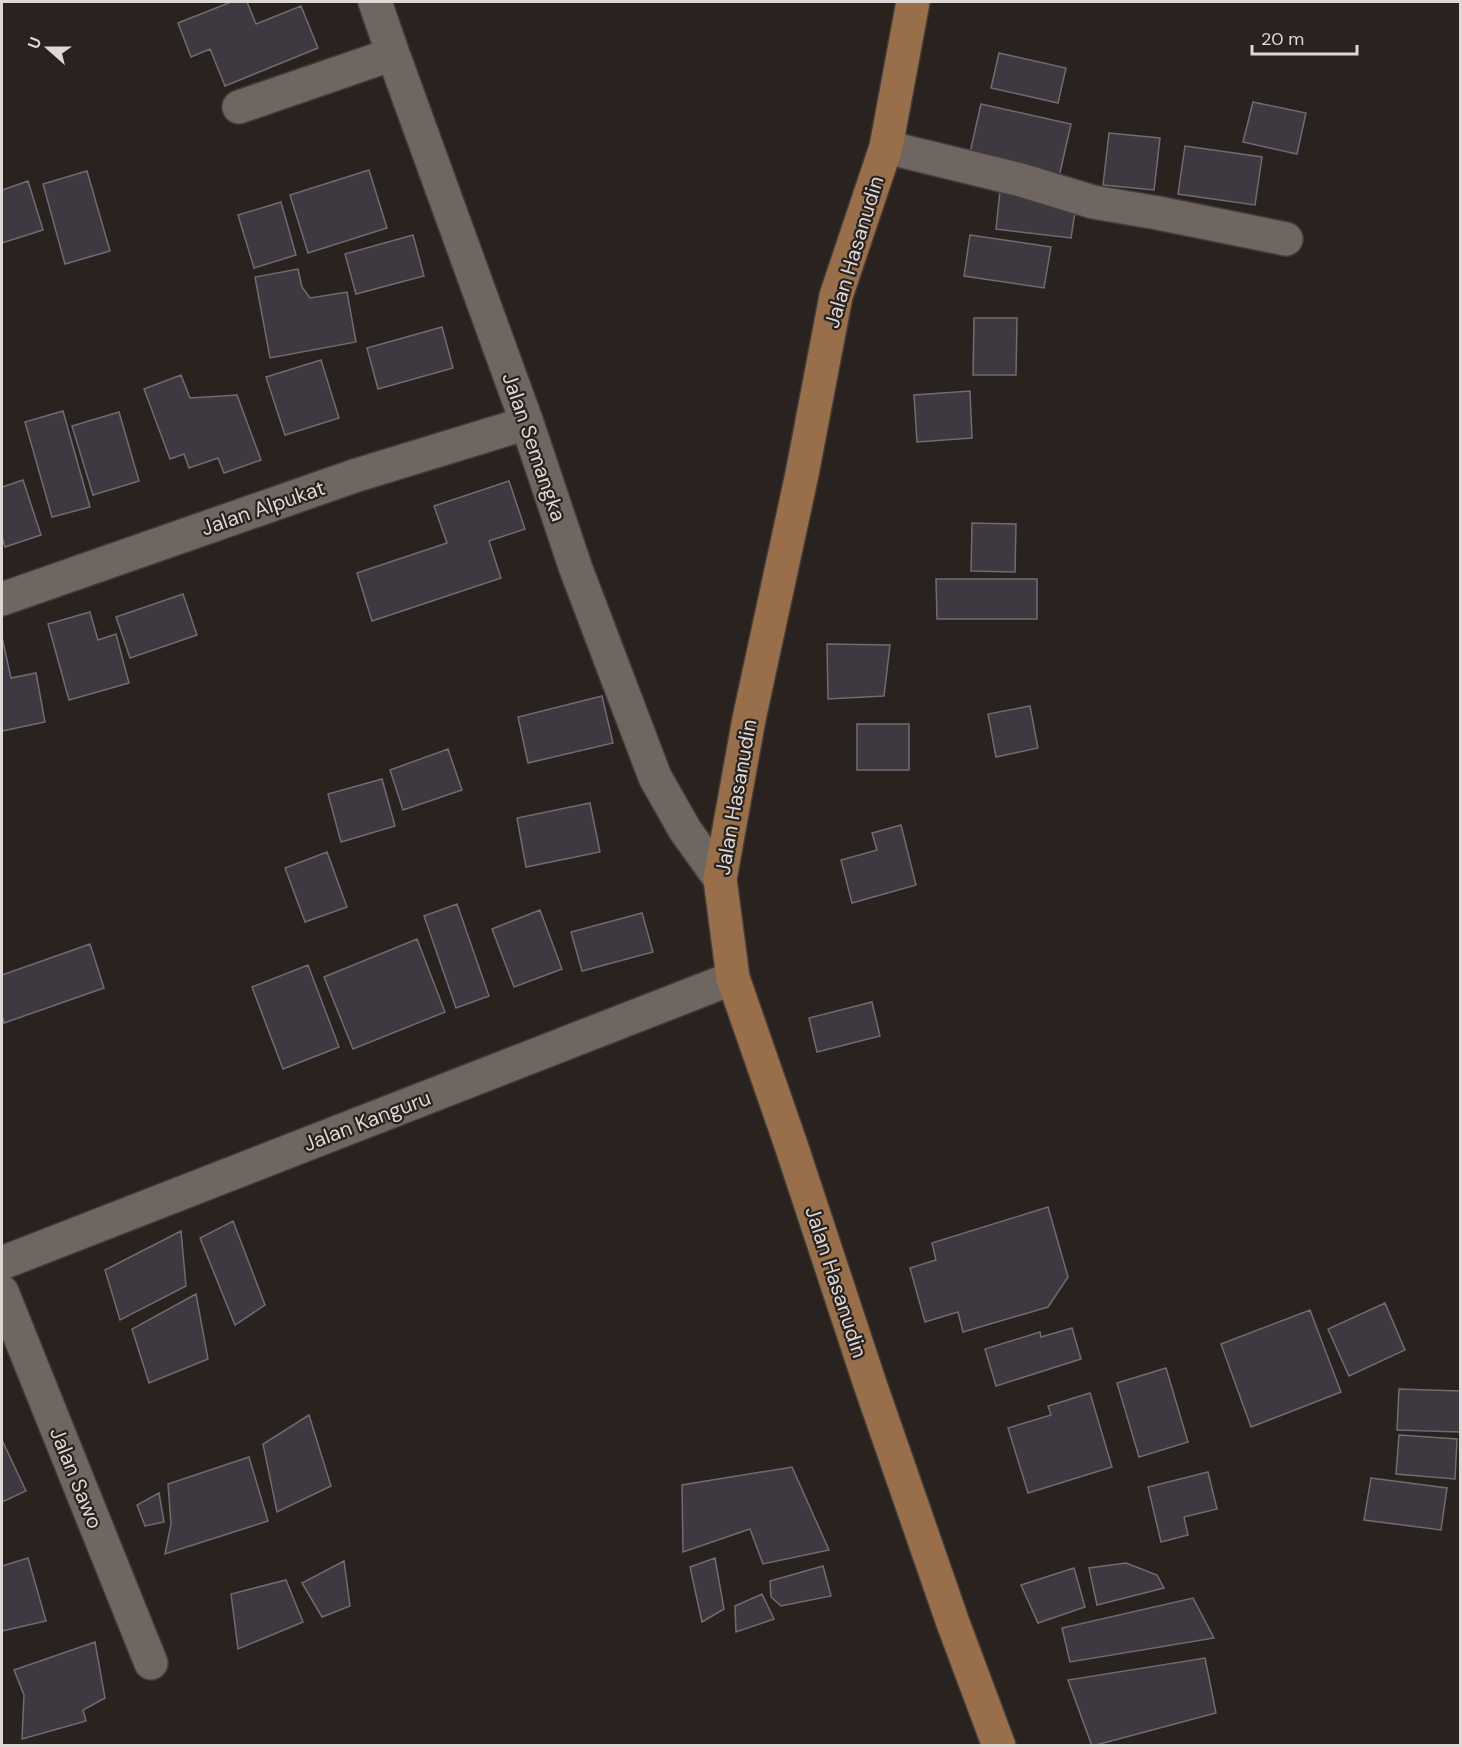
<svg xmlns="http://www.w3.org/2000/svg" width="1462" height="1747" font-family="'DM Sans',sans-serif">
<style>
.building{fill:#3e3940;stroke:#706b73;stroke-width:1.5}
.lines{fill:none;stroke-linecap:round;stroke-linejoin:round}
.minor-casing{stroke:#433c39;stroke-width:36}
.major-casing{stroke:#433c39;stroke-width:36}
.minor{stroke:#6f6661;stroke-width:33}
.major{stroke:#986f4a;stroke-width:33}
.labels{text-anchor:middle;dominant-baseline:central;stroke-width:4.5;stroke-linejoin:round;paint-order:stroke}
.street-label{font-size:21px;fill:#ddd7d5;stroke:#29221e}
</style>
<rect width="100%" height="100%" fill="#29221e"/>
<path class="building" d="M231,2H247L256,24L301,6L318,48L225,86L210,49L191,57L178,23Z
M999,53L1066,68L1058,103L991,88Z
M1253,102L1306,113L1297,154L1243,142Z
M981,104L1071,124L1059,177L969,157Z
M1109,133L1160,138L1154,190L1103,185Z
M1185,146L1262,157L1255,205L1178,194Z
M369,170L387,228L308,253L290,195Z
M87,171L110,251L65,264L43,184Z
M28,181L43,230L2,243V190Z
M1000,191L1075,212L1071,238L996,229Z
M281,202L296,255L254,268L238,215Z
M413,235L424,276L356,294L345,254Z
M970,235L1051,247L1044,288L964,276Z
M298,269L302,287L310,298L347,292L356,342L270,358L255,277Z
M974,318H1017L1016,375H973Z
M442,327L453,368L378,389L367,348Z
M321,360L339,418L285,435L266,377Z
M181,375L190,398L237,395L261,460L224,473L218,458L189,468L184,454L170,459L144,389Z
M970,391L972,438L917,442L914,395Z
M63,411L90,507L52,517L25,422Z
M119,412L139,481L93,495L72,426Z
M23,480L41,535L5,547L2,537V487Z
M509,481L525,529L489,541L501,578L372,621L357,573L447,543L434,506Z
M972,523L1016,524L1015,572L971,571Z
M936,579H1037V619H937Z
M183,594L197,635L130,658L116,617Z
M90,612L98,640L116,634L129,683L69,700L48,624Z
M2,637L11,678L36,673L45,722L2,731Z
M827,644L890,645L884,696L828,699Z
M602,696L613,743L528,763L518,717Z
M1030,706L1038,748L996,757L988,714Z
M857,724H909V770H857Z
M448,749L462,790L403,810L390,770Z
M382,779L395,826L341,842L328,794Z
M590,803L600,852L526,867L517,818Z
M901,825L916,885L852,903L841,860L877,850L872,833Z
M327,852L347,907L305,922L285,868Z
M457,904L489,996L456,1008L424,916Z
M540,910L562,969L514,987L492,929Z
M642,913L653,952L582,971L571,932Z
M417,939L445,1012L353,1049L324,977Z
M90,944L104,988L4,1023L2,1016V975Z
M308,965L339,1047L283,1069L252,987Z
M872,1002L880,1036L817,1052L809,1018Z
M1048,1207L1068,1277L1048,1307L963,1332L958,1312L925,1322L910,1268L936,1260L932,1243Z
M233,1221L265,1305L235,1325L200,1238Z
M181,1231L186,1286L120,1320L105,1270Z
M196,1294L208,1359L149,1383L132,1329Z
M1385,1303L1405,1350L1349,1376L1328,1329Z
M1310,1310L1341,1392L1251,1427L1221,1344Z
M1072,1328L1081,1359L996,1386L985,1349L1040,1332L1041,1337Z
M1166,1368L1188,1442L1139,1457L1117,1383Z
M1399,1389L1460,1391V1432L1397,1430Z
M1090,1393L1112,1467L1028,1493L1008,1428L1051,1415L1048,1406Z
M309,1415L331,1486L277,1512L263,1444Z
M1399,1435L1457,1439L1455,1479L1396,1474Z
M2,1440L26,1491L2,1502Z
M249,1457L268,1521L165,1554L171,1524L168,1484Z
M792,1467L829,1550L763,1564L750,1529L683,1552L682,1485Z
M1208,1472L1217,1509L1184,1517L1188,1535L1161,1542L1148,1487Z
M1371,1478L1447,1488L1441,1530L1364,1520Z
M159,1493L164,1522L145,1526L137,1505Z
M28,1558L46,1621L2,1631V1566Z
M715,1558L724,1609L702,1622L690,1567Z
M344,1561L350,1606L322,1617L302,1583Z
M1126,1563L1157,1575L1164,1588L1097,1605L1089,1568Z
M823,1566L831,1596L781,1606L771,1597L770,1581Z
M1074,1568L1085,1607L1038,1623L1021,1585Z
M286,1580L303,1622L238,1649L231,1594Z
M762,1594L774,1619L736,1632L735,1606Z
M1193,1598L1214,1638L1070,1662L1062,1628Z
M95,1642L105,1698L83,1710L86,1721L22,1739L24,1695L14,1670Z
M1205,1658L1216,1713L1092,1746L1068,1680Z"/>
<g class="lines">
<defs>
<path id="minor" d="M375,2L393,54L527,423L576,569L655,777L685,830L720,879
M239,107L393,54
M886,147L1021,180L1093,202L1158,213L1286,239
M2,599L354,476L527,423
M2,1263L733,978
M2,1292L151,1663"/>
<path id="major" d="M913,2L886,147L836,296L802,474L749,719L720,879L733,978L791,1145L870,1384L953,1623L999,1746"/>
</defs>
<use href="#minor" class="minor-casing"/>
<use href="#major" class="major-casing"/>
<use href="#minor" class="minor"/>
<use href="#major" class="major"/>
</g>
<g class="labels">
<g class="street-label">
<text transform="translate(854 252) rotate(-73)">Jalan Hasanudin</text>
<text transform="translate(534 447) rotate(71)">Jalan Semangka</text>
<text transform="translate(263 508) rotate(-19)">Jalan Alpukat</text>
<text transform="translate(736 797) rotate(-80)">Jalan Hasanudin</text>
<text transform="translate(367 1121) rotate(-21)">Jalan Kanguru</text>
<text transform="translate(836 1282) rotate(72)">Jalan Hasanudin</text>
<text transform="translate(76 1478) rotate(68)">Jalan Sawo</text>
</g>
</g>
<rect width="1462" height="1747" fill="none" stroke="#ddd7d5" stroke-width="6"/>
<g transform="translate(48 48) rotate(291)" stroke="#29221e" stroke-width="4.5" paint-order="stroke">
<path d="M0-4.5L10 22L0 15L-10 22Z" fill="#ddd7d5"/>
<text y="-9" font-size="16" font-weight="bold" text-anchor="middle" fill="#ddd7d5">U</text>
</g>
<path d="M1252 45v9h105v-9" fill="none" stroke="#ddd7d5" stroke-width="3"/>
<text x="1261" y="45" font-size="18" fill="#ddd7d5" stroke="#29221e" stroke-width="4.5" paint-order="stroke">20 m</text>
</svg>
